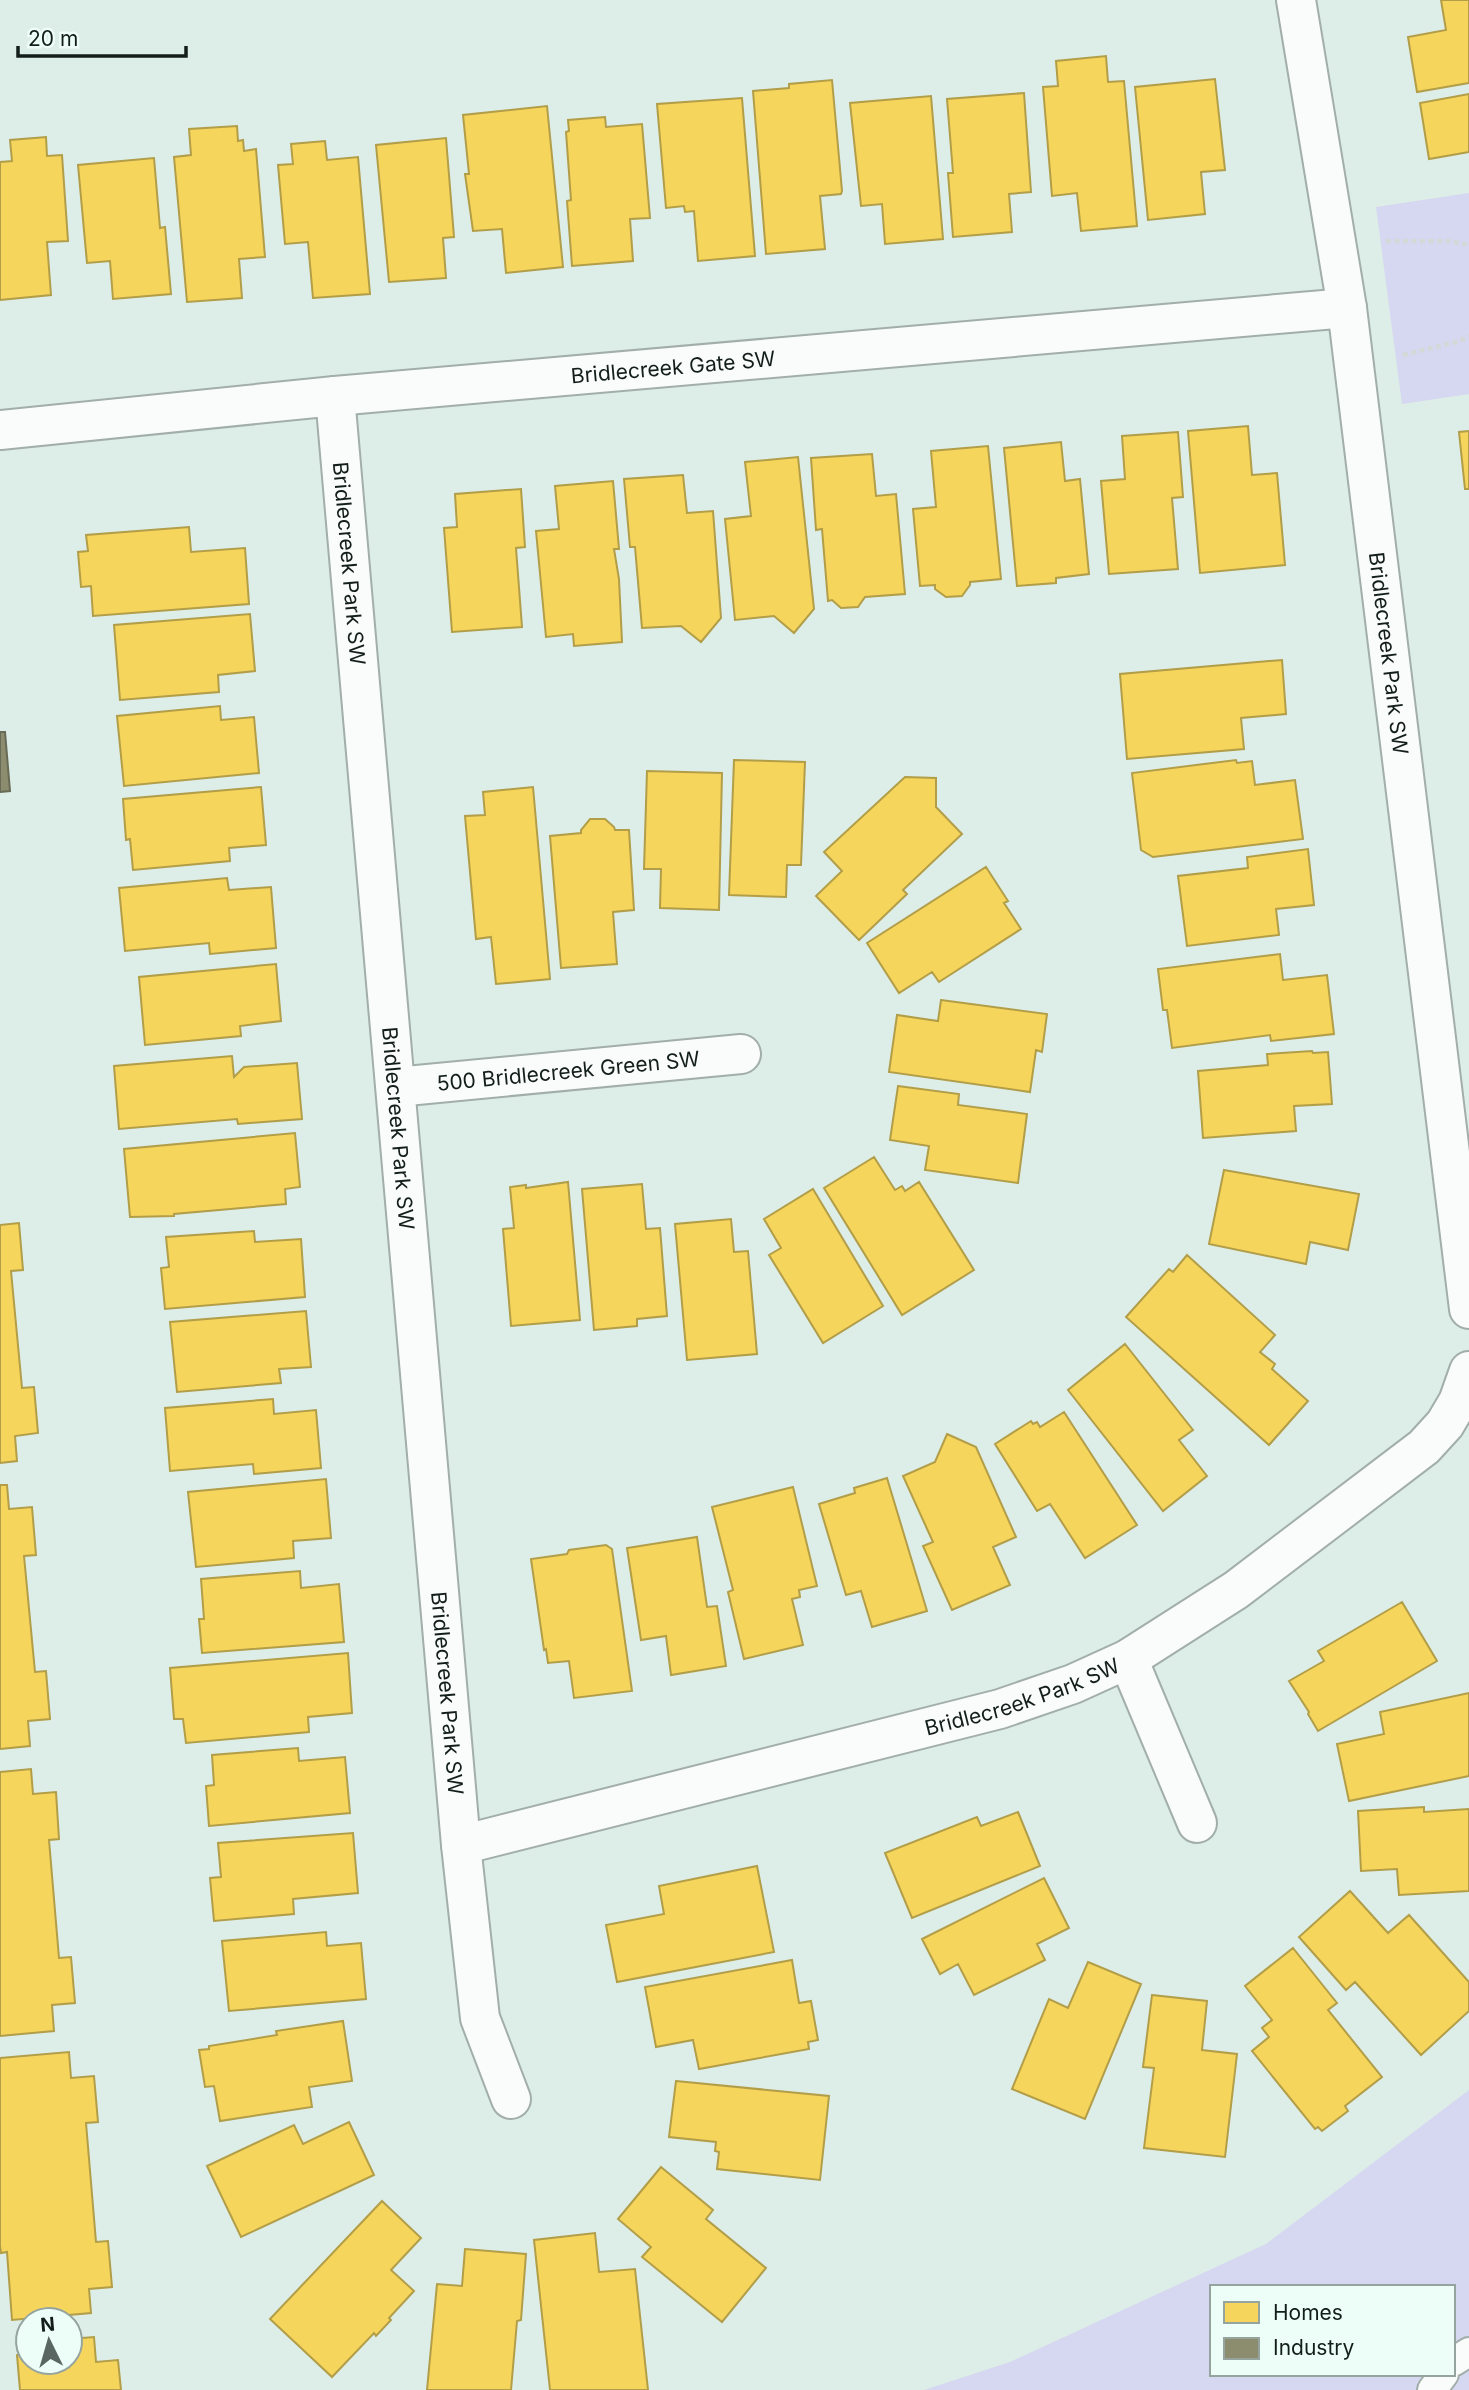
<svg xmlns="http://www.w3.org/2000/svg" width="1469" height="2390" font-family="Inter,sans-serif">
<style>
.green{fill:#d6d7f0;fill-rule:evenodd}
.homes{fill:#f6d55c;stroke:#b29e48;stroke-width:2}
.industry{fill:#8c8c6e;stroke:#686b55;stroke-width:2}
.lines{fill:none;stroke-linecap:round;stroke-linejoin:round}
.service-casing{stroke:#a2aea9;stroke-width:32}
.minor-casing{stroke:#a2aea9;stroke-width:42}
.path{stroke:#d4d9d7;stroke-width:4.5;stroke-dasharray:5 3.5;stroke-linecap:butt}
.service{stroke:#fafcfb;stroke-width:28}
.minor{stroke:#fafcfb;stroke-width:38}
.labels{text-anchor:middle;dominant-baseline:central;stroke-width:7;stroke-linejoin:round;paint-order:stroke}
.street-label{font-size:21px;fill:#131e1a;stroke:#ecfef7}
</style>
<rect width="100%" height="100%" fill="#ddede7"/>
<path class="green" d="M1469,193V394L1402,404L1376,207Z
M1469,2090V2390H924L1010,2362L1266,2244ZM1212,2287H1453V2374H1212Z"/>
<path class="homes" d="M1441,0H1469V83L1417,92L1408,37L1446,30Z
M1106,56L1108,82L1124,81L1137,226L1081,231L1077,193L1052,196L1043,87L1058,86L1056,61Z
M1215,79L1225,170L1201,172L1205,214L1148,220L1135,87Z
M832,80L842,191L841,194L820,196L825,249L766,254L753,91L789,88V84Z
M1024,93L1031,192L1009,194L1012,232L953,237L948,173H953L947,99Z
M1469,94V152L1429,159L1420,103Z
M931,96L943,239L885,244L882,204L861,206L850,103Z
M742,98L755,256L698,261L694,211L685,212L684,206L666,208L657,104Z
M547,106L563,267L506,273L502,229L473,231L465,174H469L463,115Z
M605,117L606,127L642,124L650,218L630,219L633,261L572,266L567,201L571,200L566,132L569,131L568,120Z
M237,126L238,141L243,140L244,151L256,149L265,257L239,259L242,298L187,302L174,157L191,155L189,129Z
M46,137L47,156L62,155L68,241L47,242L51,295L0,300V162L12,161L10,140Z
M446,138L454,237L443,238L446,278L389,282L376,145Z
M325,141L327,160L358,157L370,294L313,298L308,242L285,244L278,165L293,164L291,144Z
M154,158L160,228L165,227L171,294L113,299L110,261L87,263L78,165Z
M1248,426L1252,475L1277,473L1285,565L1200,573L1188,431Z
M1469,431V489H1465L1459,432Z
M1178,432L1183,497L1172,498L1178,569L1109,574L1101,481L1125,479L1122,436Z
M1061,442L1065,481L1080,479L1089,574L1056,578V583L1017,586L1004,448Z
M988,446L1001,579L970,582V585L962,596L946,597L935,589V585L920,586L913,509L936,507L931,451Z
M872,454L876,496L896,494L905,594L865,597L858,607L841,608L832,600L828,601L822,529L816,530L811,458Z
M798,457L814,609L794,633L774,616L735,620L725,519L751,516L745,462Z
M683,475L687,513L713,511L721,618L701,642L681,626L642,628L635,547H630L624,479Z
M613,481L619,549H614L619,579L622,642L574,646L573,634L546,637L536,531L559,529L555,486Z
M521,489L525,547L516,548L522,627L452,632L444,528L457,527L455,494Z
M189,527L191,552L245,548L249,604L93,616L91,586L81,587L78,552L88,551L86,535Z
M250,614L255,671L218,675L219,692L120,700L114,625Z
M1282,660L1286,714L1241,718L1244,749L1127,759L1120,674Z
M220,706L221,720L254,717L259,773L124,786L117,716Z
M734,760L805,762L801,865H787L786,897L729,895Z
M1236,760L1237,763L1252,761L1255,785L1295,780L1303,839L1153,857L1141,850L1132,773Z
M647,771L722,773L719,910L660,908L661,869H644Z
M905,777L936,778V807L962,834L903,890L907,894L859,940L816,896L842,871L824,852Z
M261,787L266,845L229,848L230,861L133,870L130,839L126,840L123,799Z
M533,787L550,979L496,984L491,937L476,939L465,816L485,815L483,792Z
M590,819H605L614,827L615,830H629L634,910L613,912L617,964L561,968L550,836L581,833V830Z
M1308,849L1314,905L1276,909L1279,935L1187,946L1178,876L1248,868L1247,857Z
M986,867L1008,901L1004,903L1021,929L939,982L932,972L899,993L867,943Z
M227,878L229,890L271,887L276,948L210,954L209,943L125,951L119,888Z
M1280,954L1283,980L1327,975L1334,1034L1271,1041L1270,1035L1172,1048L1167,1010H1163L1158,969Z
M276,964L281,1021L240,1026L241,1036L145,1045L139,977Z
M941,1000L1047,1014L1042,1052L1036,1050L1030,1092L889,1072L897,1015L938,1021Z
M1312,1051L1313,1053L1328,1052L1332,1104L1294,1106L1296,1131L1203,1138L1198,1071L1268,1065L1267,1054Z
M232,1056L234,1077L244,1067L297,1063L302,1119L238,1124L237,1119L119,1129L114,1066Z
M898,1086L959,1094L958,1105L1027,1114L1018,1183L925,1170L929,1146L890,1140Z
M295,1133L300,1187L285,1189L286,1204L174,1214V1216L130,1217L124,1149Z
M874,1157L895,1190L902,1186L905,1191L919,1182L974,1270L902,1315L824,1188Z
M1224,1170L1359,1194L1348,1250L1310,1242L1306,1264L1209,1244Z
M568,1182L580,1320L511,1326L503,1229L514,1228L510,1187L526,1185V1188Z
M642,1184L646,1229L660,1228L667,1316L637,1319V1326L594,1330L582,1189Z
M813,1189L883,1306L823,1343L769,1255L781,1248L764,1219Z
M731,1219L734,1252L748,1251L757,1354L687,1360L675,1224Z
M19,1223L23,1270L11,1271L22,1388L34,1387L38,1433L15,1436L17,1461L0,1463V1225Z
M254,1231L255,1242L301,1239L305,1297L165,1309L161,1268L169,1267L166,1237Z
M1187,1255L1275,1335L1260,1352L1275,1364L1272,1369L1308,1401L1269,1445L1126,1317L1169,1269L1173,1272Z
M306,1311L311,1367L279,1369L281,1383L177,1392L170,1322Z
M1125,1344L1193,1430L1179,1440L1207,1476L1163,1511L1068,1390Z
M273,1399L274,1414L316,1410L321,1468L254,1474L253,1464L170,1471L165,1408Z
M1064,1412L1137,1525L1085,1558L1050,1504L1037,1511L995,1444L1031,1421L1033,1424L1037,1422L1040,1427Z
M947,1434L976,1447L1016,1537L993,1547L1010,1585L952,1610L923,1546L933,1542L903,1476L935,1462Z
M887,1478L927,1611L872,1627L861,1591L846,1595L819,1504L855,1493L854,1488Z
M326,1479L331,1538L293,1541L294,1558L196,1567L188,1492Z
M0,1485H7L9,1509L32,1507L36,1555L24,1556L35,1672L46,1671L50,1719L28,1721L30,1746L0,1749Z
M793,1487L817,1586L799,1590L800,1597L792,1599L803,1645L744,1659L728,1592L733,1590L712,1507Z
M697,1537L707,1607L717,1606L726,1666L671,1675L666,1636L641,1640L627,1548Z
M606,1545L612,1549L632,1691L574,1698L569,1661L548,1663L546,1649L544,1650L531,1559L567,1554L569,1550Z
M300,1571L301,1588L339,1584L344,1642L202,1653L199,1619H204L201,1579Z
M1402,1602L1437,1661L1318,1731L1308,1714L1309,1712L1289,1681L1324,1661L1318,1651Z
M348,1653L352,1713L308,1717L309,1732L186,1743L183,1719H174L170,1668Z
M1469,1693V1776L1349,1801L1337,1744L1384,1734L1380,1712Z
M298,1748L299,1761L345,1757L350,1813L209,1826L206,1786L214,1785L212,1755Z
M31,1769L33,1794L56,1792L59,1839L49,1840L59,1958L71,1957L75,2003L52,2005L54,2031L0,2036V1772Z
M1424,1807V1812L1469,1809V1891L1399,1895L1397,1869L1361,1871L1358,1811Z
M1018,1812L1040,1866L912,1918L885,1853L977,1817L981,1826Z
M353,1833L358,1893L293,1899L294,1914L214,1921L210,1878L221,1877L218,1843Z
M757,1866L774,1952L617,1982L606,1925L664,1914L659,1886Z
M1044,1878L1069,1928L1037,1944L1045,1960L974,1995L958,1964L940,1974L922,1939Z
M1350,1891L1388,1933L1409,1915L1469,1982V2011L1421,2055L1355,1982L1346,1990L1299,1937Z
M326,1932L327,1946L361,1943L366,1999L229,2011L222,1941Z
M1293,1948L1337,2003L1328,2010L1382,2077L1345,2106L1348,2111L1322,2131L1318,2127L1315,2129L1252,2051L1269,2037L1262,2028L1272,2020L1245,1986Z
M792,1960L799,2003L811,2001L818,2040L808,2042L809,2049L699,2069L693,2040L656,2047L645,1987Z
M1088,1962L1141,1984L1085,2119L1012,2089L1049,1999L1068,2008Z
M1152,1995L1207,2001L1202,2050L1237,2054L1225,2157L1144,2148L1154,2068L1143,2067Z
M343,2021L352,2081L309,2087L312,2107L220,2121L214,2086L205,2087L199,2050L209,2049V2046L277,2035L276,2031Z
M69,2052L71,2078L94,2076L98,2122L86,2123L96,2242L108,2241L112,2287L89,2289L91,2313L12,2320L7,2252L1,2253L0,2246V2058Z
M676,2081L829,2096L820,2180L717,2169L719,2152L715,2151L716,2142L669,2137Z
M349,2122L374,2175L241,2237L207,2166L294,2125L303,2144Z
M661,2167L713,2210L706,2219L766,2268L722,2322L642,2257L651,2247L618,2219Z
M382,2201L421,2238L391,2270L414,2291L389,2318L391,2320L376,2336L374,2333L332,2377L270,2319Z
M595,2233L599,2272L635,2269L648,2390H550L534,2240Z
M465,2249L526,2254L521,2320L517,2321L511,2390H427L437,2284L462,2286Z
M94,2337L96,2362L118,2360L121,2390H20L17,2355L24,2354L23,2342H28V2362H70V2339Z"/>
<path class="industry" d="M0,732H5L10,791L0,792Z"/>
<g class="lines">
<defs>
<path id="service" d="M1453,2362L1469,2352
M1432,2390L1444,2374"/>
<g id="minor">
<path id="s1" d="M1296,0L1347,308L1469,1309"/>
<path id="s2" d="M335,396L461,1845L1000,1709L1073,1684L1128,1659L1236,1590L1424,1447L1445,1424L1458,1402L1469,1371"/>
<path id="s3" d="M0,430L335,396L1347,308"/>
<path id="s4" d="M396,1087L741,1054"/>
<path d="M1128,1659L1197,1823"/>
<path d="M461,1845L480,2018L511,2099"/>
</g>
</defs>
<use href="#service" class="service-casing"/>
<use href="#minor" class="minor-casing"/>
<path class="path" d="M1386,241H1449L1469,245
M1403,355L1460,341L1469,336"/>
<use href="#service" class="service"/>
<use href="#minor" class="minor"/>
</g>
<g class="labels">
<g class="street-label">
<text stroke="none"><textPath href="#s3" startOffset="676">Bridlecreek Gate SW</textPath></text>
<text stroke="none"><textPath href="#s2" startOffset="168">Bridlecreek Park SW</textPath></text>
<text stroke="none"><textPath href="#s1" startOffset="660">Bridlecreek Park SW</textPath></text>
<text stroke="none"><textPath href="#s4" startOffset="173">500 Bridlecreek Green SW</textPath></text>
<text stroke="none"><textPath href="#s2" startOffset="735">Bridlecreek Park SW</textPath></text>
<text stroke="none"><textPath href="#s2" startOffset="1302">Bridlecreek Park SW</textPath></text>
<text stroke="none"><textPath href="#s2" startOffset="2035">Bridlecreek Park SW</textPath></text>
</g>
</g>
<rect x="1210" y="2285" width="245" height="91" fill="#ecfef7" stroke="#95a49f" stroke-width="2"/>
<rect x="1224" y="2302" width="35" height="21" fill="#f6d55c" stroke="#95a49f" stroke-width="2"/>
<text x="1273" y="2320" font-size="21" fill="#131e1a">Homes</text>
<rect x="1224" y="2338" width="35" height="21" fill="#8c8c6e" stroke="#95a49f" stroke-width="2"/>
<text x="1273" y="2355" font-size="21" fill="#131e1a">Industry</text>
<g transform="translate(49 2341) rotate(355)"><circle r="33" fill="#ecfef7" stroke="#95a49f" stroke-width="2"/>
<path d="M0-5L12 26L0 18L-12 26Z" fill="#5a6662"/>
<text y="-10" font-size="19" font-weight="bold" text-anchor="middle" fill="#131e1a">N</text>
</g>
<path d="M18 46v10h168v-10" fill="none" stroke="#131e1a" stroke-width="3.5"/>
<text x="28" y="46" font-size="21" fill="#131e1a" stroke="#ecfef7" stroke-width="5" paint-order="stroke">20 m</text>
</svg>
